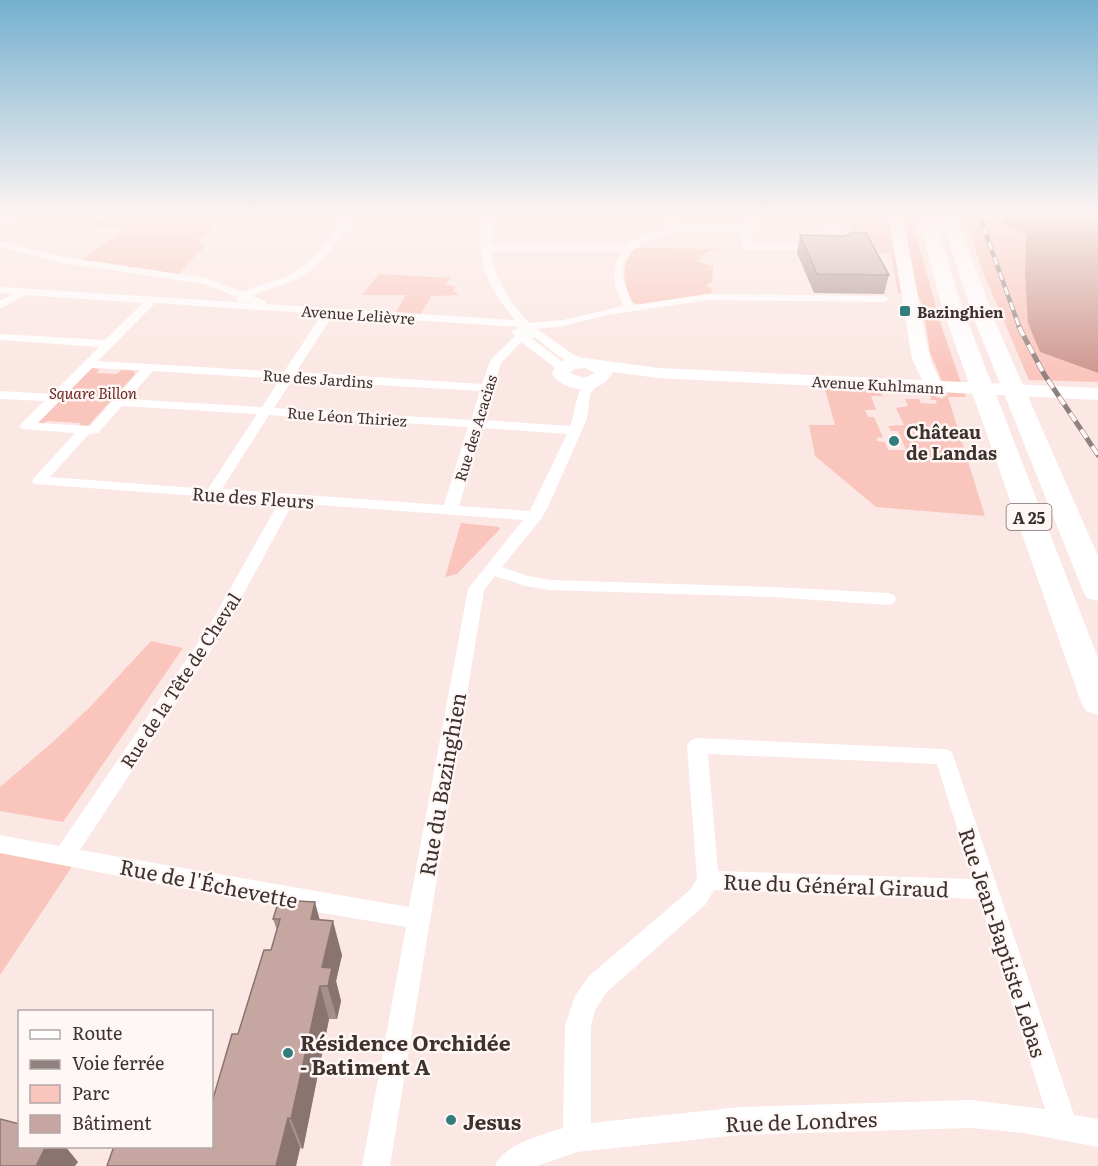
<svg xmlns="http://www.w3.org/2000/svg" width="1098" height="1166" font-family="Literata,serif">
<style>
.green{fill:#fac5bc}
.forest{fill:#cd968d}
.lines{fill:none;stroke-linecap:round;stroke-linejoin:round}
.street{fill:#fff;fill-rule:evenodd}
.secondary{fill:#fff;fill-rule:evenodd}
.highway{fill:#fff;fill-rule:evenodd}
.rail-far1-casing{stroke:#91817e;stroke-width:4.5}
.rail-casing{stroke:#91817e;stroke-width:5}
.rail-far1{stroke:#fef7f6;stroke-width:3;stroke-dasharray:8;stroke-linecap:butt}
.rail{stroke:#fef7f6;stroke-width:4;stroke-dasharray:10;stroke-linecap:butt}
.wall{fill:#a98f8a}
.shaded-wall{fill:#8a7470}
.building{fill:#c5a6a0;stroke:#8a7470;stroke-width:1.5}
.poi-dot{fill:#347d7d;stroke:#fef7f6;stroke-width:2}
.labels{text-anchor:middle;dominant-baseline:central;stroke-width:5;stroke-linejoin:round;paint-order:stroke}
.far-poi-label{font-size:15px;font-weight:bold;fill:#3e322f;stroke:#fef7f6;text-anchor:start}
.far-street-label{font-size:15px;fill:#3e322f;stroke:#fef7f6}
.far-park-label{font-size:15px;font-style:italic;fill:#6c2820;stroke:#fef7f6}
.shield{fill:#fef7f6;stroke:#786d6b;stroke-width:1.5}
.shield-label{font-size:16px;font-weight:bold;fill:#3e322f}
.poi-label{font-size:18px;font-weight:bold;fill:#3e322f;stroke:#fef7f6;text-anchor:start}
.street-label{font-size:18px;fill:#3e322f;stroke:#fef7f6}
.near-street-label{font-size:21px;fill:#3e322f;stroke:#fef7f6}
.near-poi-label{font-size:21px;font-weight:bold;fill:#3e322f;stroke:#fef7f6;text-anchor:start}
</style>
<rect width="100%" height="100%" fill="#fbe7e3"/>
<path class="green" d="M110,212H282V214L218,221L199,240L205,246L178,274L82,260L124,229L90,226Z
M842,212H910L941,325L966,397H948L985,516L876,507L815,456L809,425H835L824,386L878,389L883,396H871L876,410H865L868,417H874L883,437L877,438V441L885,442L888,450H906L898,431H891L888,426L904,425L896,408L908,406L905,399H919L921,403L937,404L936,400H931L930,394L943,399V396H948L930,352L923,307L918,296L898,293L891,254L862,250Z
M963,212H999L1005,226L1026,234L1025,275L1040,352L1098,373V382L1029,380L983,272Z
M635,248L724,249L708,251L696,261L713,266L712,282L705,286L713,289L710,294L643,305L632,303C624,283 619,266 635,248Z
M379,274L451,278L445,284L456,287L453,291L459,295L431,296L421,314L396,312L406,295H362Z
M92,368L100,369L96,373L117,374L121,370L134,371L135,374L87,427L77,428L81,423L47,421L40,426L38,422L88,370Z
M461,523L499,527L500,529L457,574L445,577Z
M151,641L183,648L63,822L0,811V787L54,741L90,707Z
M0,852L73,865L0,975Z"/>
<path class="forest" d="M999,212H1098V373L1040,352L1028,323L1025,275L1026,234L1005,226Z"/>
<g class="lines">
<path class="street" d="M348,212H357C341,235 326,262 301,277C286,286 268,287 253,296L265,301L266,304L515,320C499,301 482,275 481,249C480,237 483,224 484,212H494L490,245H625L633,240L670,228L668,212H678L679,226L744,227L746,212H756L751,244L835,245L825,226L830,223L835,226L847,248L842,251L746,250L741,247L743,233C722,232 699,230 677,232C670,233 662,237 655,239C618,251 616,273 634,305L707,294L885,296L890,299L885,302L707,300L607,315L563,326L537,329L574,355L589,360V366C570,369 550,349 536,338H531L563,362L567,370L565,373H557L554,367L521,342L501,363L484,420L570,426C578,409 573,385 594,378L600,382L590,394L587,419L548,507L541,519L502,567L528,576L550,580L772,587L888,593L894,595L896,599L894,603L888,605L772,597L550,590L525,586L495,576L484,590L390,1166H362L406,927L227,897L0,853V835L59,846L208,628L279,502L34,484L32,481L34,478L75,433L22,429L20,426L22,423L44,401L0,399V391L52,394L99,347L0,340V334L105,340L143,303L26,295L0,309V301L12,294L0,293V287L252,303L237,301V297L204,284L57,262L0,247V241L57,256L206,278L243,292C259,284 276,282 291,274C316,261 332,234 348,212ZM491,251H621C610,272 613,286 624,306L563,320L529,323C511,304 494,278 491,251ZM155,303L322,314L284,372L98,361ZM333,315L518,327V328L511,331L515,336L491,359L482,384L296,372ZM92,368L140,370L90,426L38,423ZM153,371L280,379L262,407L128,399ZM292,380L480,391L471,420L274,408ZM122,406L257,414L208,489L50,477L89,434L98,433ZM269,415L468,427L444,505L222,489ZM482,428L567,434L530,511L459,506ZM293,503L523,520L468,589L409,907L80,850L221,635Z
M697,738L945,749L952,752L1074,1115L1098,1119V1147L1024,1133L971,1128L740,1135L577,1152L537,1166H495C504,1144 542,1135 563,1128L565,1026L575,996L589,976L690,890L697,879L687,746L690,741ZM708,754L937,764L973,879L718,871ZM714,890L979,899L1045,1109L971,1100L740,1107L591,1123V1026L595,1010L607,992L706,904Z"/>
<path class="secondary" d="M10,212H26L0,227V218Z
M888,212H902L930,359L940,381L1098,388V400L658,378L613,372C602,395 566,394 552,374L556,365L565,360L585,358L658,368L922,380L912,359ZM585,368L595,373L583,378L570,373L575,369Z"/>
<path class="highway" d="M917,212H933L962,307L1098,658V715L1086,711L1081,702L942,307Z
M939,212H955L994,319L1098,556V601L1087,598L1083,591L974,319Z"/>
<defs>
<path id="rail-far1" d="M978,212L1020,329"/>
<path id="rail" d="M1019,327L1044,374L1098,455"/>
</defs>
<use href="#rail-far1" class="rail-far1-casing"/>
<use href="#rail" class="rail-casing"/>
<use href="#rail-far1" class="rail-far1"/>
<use href="#rail" class="rail"/>
</g>
<path class="wall" d="M800,235L889,275L884,294L814,293L797,253Z
M273,919L320,920L342,955L336,981L341,1001L337,1019H329L303,1149L300,1148L296,1166H107L212,1146L238,1034L271,950L277,930Z"/>
<path class="shaded-wall" d="M315,902L324,936L311,919Z
M333,921L342,955L336,981L341,1001L337,1019L322,967Z
M320,986L329,1019L303,1149L291,1119Z
M288,1118L300,1148L296,1166H276Z
M46,1146H65L78,1162L75,1166H36Z"/>
<path class="building" d="M851,233H866L889,275L817,274L800,235L845,236Z
M279,900L315,902L311,919L333,921L322,967L332,968L328,986H320L291,1119L288,1118L276,1166H107L114,1146H212V1102L232,1034H238L264,950H271L280,919H273Z
M0,1119L20,1124V1146H46L36,1166H0Z"/>
<linearGradient id="sky" x2="0" y2="1"><stop stop-color="#74b0cf"/><stop offset="0.57" stop-color="#fdf4f2"/><stop offset="1" stop-color="#fdf4f2" stop-opacity="0"/></linearGradient>
<rect width="1098" height="375" fill="url(#sky)"/>
<g class="poi-dot">
<rect x="899" y="305" width="12" height="12" rx="3"/>
<circle cx="894" cy="441" r="6"/>
<circle cx="288" cy="1053" r="6"/>
<circle cx="451" cy="1120" r="6"/>
</g>
<g class="labels">
<g class="far-poi-label">
<text x="917" y="311">Bazinghien</text>
</g>
<g class="far-street-label">
<text transform="translate(358 314) rotate(4)">Avenue Lelièvre</text>
<text transform="translate(318 378) rotate(4)">Rue des Jardins</text>
<text transform="translate(878 384) rotate(3)">Avenue Kuhlmann</text>
<text transform="translate(347 416) rotate(4)">Rue Léon Thiriez</text>
<text transform="translate(475 428) rotate(-73)">Rue des Acacias</text>
</g>
<g class="far-park-label">
<text x="93" y="392">Square Billon</text>
</g>
<rect class="shield" x="1006.5" y="504" width="45" height="26" rx="4.5"/>
<g class="shield-label">
<text x="1029" y="517">A 25</text>
</g>
<g class="poi-label">
<text x="906" y="431">Château<tspan x="906" dy="21">de Landas</tspan></text>
</g>
<g class="street-label">
<text transform="translate(253 497) rotate(4)">Rue des Fleurs</text>
<text transform="translate(180 680) rotate(-57)">Rue de la Tête de Cheval</text>
</g>
<g class="near-street-label">
<text transform="translate(441 784) rotate(-80)">Rue du Bazinghien</text>
<text transform="translate(209 882) rotate(11)">Rue de l'Échevette</text>
<text transform="translate(836 884) rotate(2)">Rue du Général Giraud</text>
<text transform="translate(1004 942) rotate(72)">Rue Jean-Baptiste Lebas</text>
<text transform="translate(801 1120) rotate(-2)">Rue de Londres</text>
</g>
<g class="near-poi-label">
<text x="300" y="1041">Résidence Orchidée<tspan x="300" dy="24">- Batiment A</tspan></text>
<text x="463" y="1120">Jesus</text>
</g>
</g>
<rect x="18" y="1010" width="195" height="138" fill="#fef7f6" stroke="#b1a8a6" stroke-width="1.5"/>
<rect x="30" y="1030" width="30" height="9" fill="#ffffff" stroke="#b1a8a6" stroke-width="1.5"/>
<text x="72" y="1040" font-size="18" fill="#3e322f">Route</text>
<rect x="30" y="1060" width="30" height="9" fill="#91817e" stroke="#b1a8a6" stroke-width="1.5"/>
<text x="72" y="1070" font-size="18" fill="#3e322f">Voie ferrée</text>
<rect x="30" y="1085" width="30" height="18" fill="#fac5bc" stroke="#b1a8a6" stroke-width="1.5"/>
<text x="72" y="1100" font-size="18" fill="#3e322f">Parc</text>
<rect x="30" y="1115" width="30" height="18" fill="#c5a6a0" stroke="#b1a8a6" stroke-width="1.5"/>
<text x="72" y="1130" font-size="18" fill="#3e322f">Bâtiment</text>
</svg>
